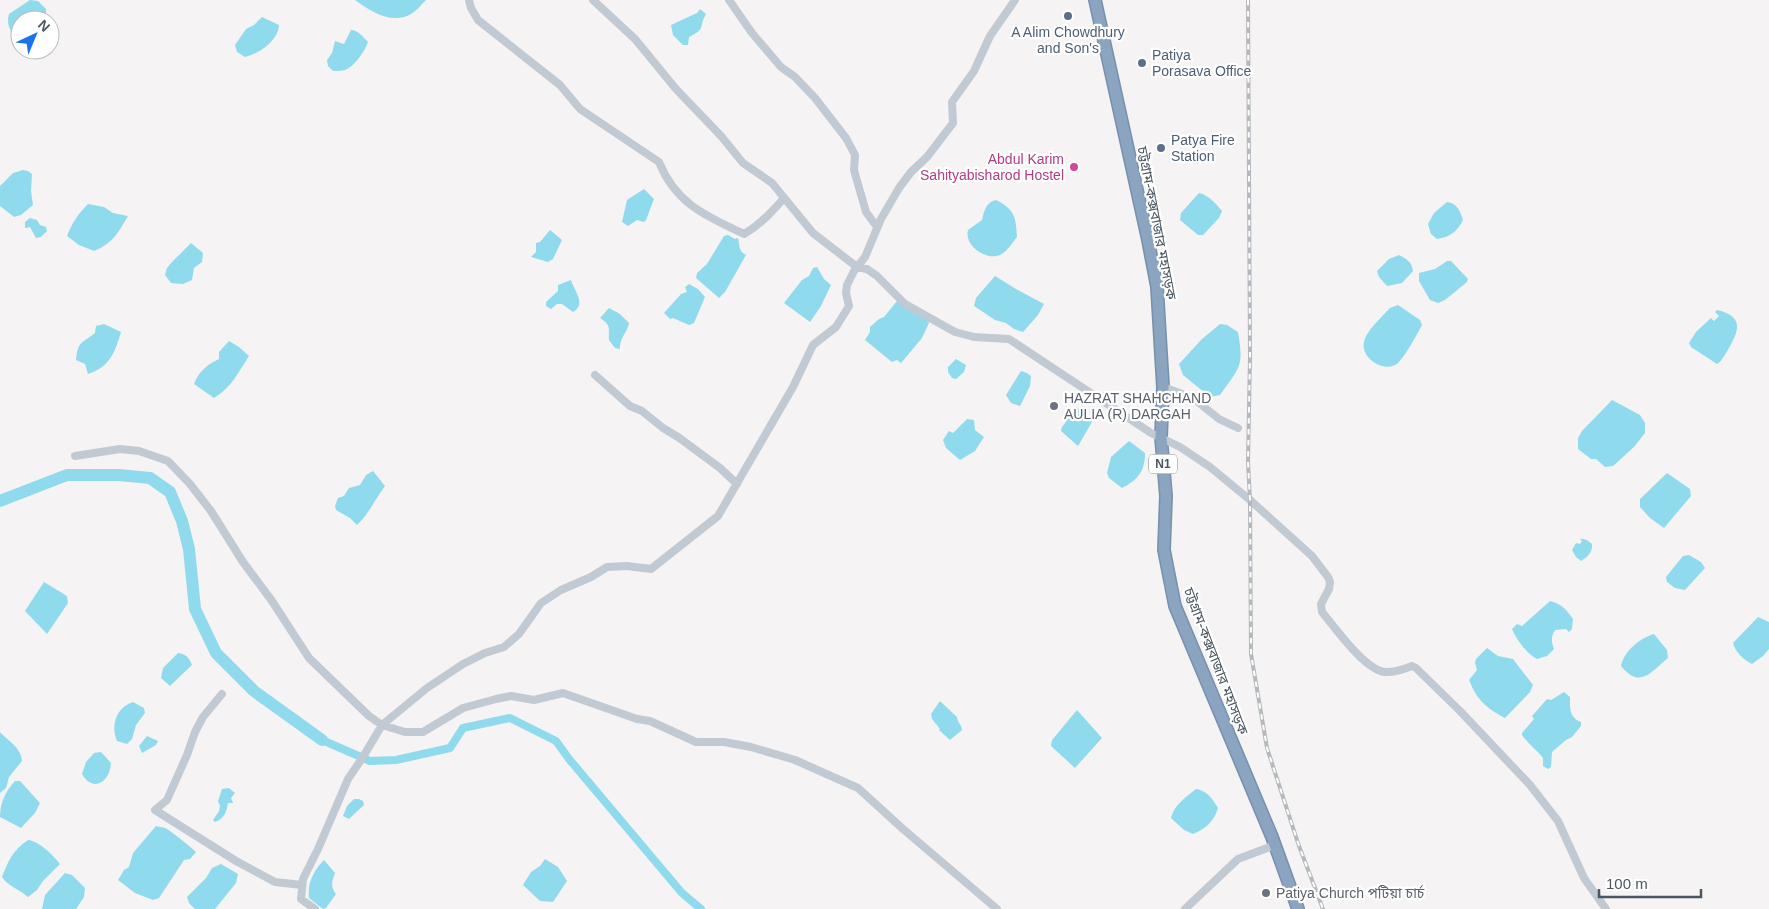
<svg xmlns="http://www.w3.org/2000/svg" width="1769" height="909" font-family="Arial,'Noto Sans Bengali',sans-serif">
<style>
.water{fill:#90daee}
.lines{fill:none;stroke-linecap:round;stroke-linejoin:round}
.canal{stroke:#90daee;stroke-width:8}
.river{stroke:#90daee;stroke-width:12}
.highway-casing{stroke:#7690ad;stroke-width:14}
.minor{stroke:#c1cad2;stroke-width:8}
.highway{stroke:#8ba5c1;stroke-width:11}
.rail-casing{stroke:#b5b8bd;stroke-width:4}
.rail{stroke:#fff;stroke-width:2;stroke-dasharray:5.5;stroke-linecap:butt}
.service-dot{fill:#5c6f8a;stroke:#fff;stroke-width:2}
.hotel-dot{fill:#d1479c;stroke:#fff;stroke-width:2}
.worship-dot{fill:#6b7280;stroke:#fff;stroke-width:2}
.labels{text-anchor:middle;dominant-baseline:central;stroke-width:4.5;stroke-linejoin:round;paint-order:stroke}
.shield{fill:#fff;stroke:#808990;stroke-width:1}
.shield-label{font-size:12px;font-weight:bold;fill:#4a5661}
.service-label{font-size:14px;fill:#4e5e75;stroke:#fff;text-anchor:start}
.hotel-label{font-size:14px;fill:#b23c85;stroke:#fff;text-anchor:end}
.street-label{font-size:14px;fill:#4a5661;stroke:#fff}
.worship-label{font-size:14px;fill:#5b616d;stroke:#fff;text-anchor:start}
</style>
<rect width="100%" height="100%" fill="#f5f3f3"/>
<path class="water" d="M30,0L38,1L46,9V20H20V38C10,34 6,24 9,14Z
M355,0H426C420,6 415,13 407,16C389,23 370,11 355,0Z
M700,9L706,14C698,28 707,28 689,37L688,45H683L673,35L671,25L697,13Z
M262,17L279,25C278,41 260,53 245,57L237,52L235,45L246,29L254,25Z
M351,30C358,30 363,37 368,42C365,51 354,67 345,70C341,71 336,71 333,71L328,66L327,60L332,53L335,41L344,44Z
M23,170L28,171L32,174L31,191L33,205L21,215L14,217L0,206V186L13,173Z
M644,189L654,199L646,220L644,222L637,220L628,226L622,222L627,200Z
M1199,193C1209,195 1216,204 1222,211L1219,218L1203,235H1198L1180,220L1181,213Z
M996,200C1015,209 1016,218 1017,237C1012,243 1007,252 1000,255C986,261 964,246 968,230L982,220C984,211 986,202 996,200Z
M1447,202C1457,203 1460,211 1463,220C1457,232 1450,237 1437,239L1431,234L1428,224L1434,213Z
M88,204L104,207L113,213L128,216C118,233 113,243 94,251L79,245L67,236C72,223 78,214 88,204Z
M30,218L37,220L40,225L46,227L47,231L41,237L36,238L30,227L25,228V222Z
M550,230L562,240L553,259L548,262L531,257L536,252V243L540,242Z
M728,235L735,239L738,238C740,245 738,251 746,255L725,292L719,298L696,278L697,273L707,264L724,236Z
M191,243L203,253L202,262L194,268L192,280L183,284L171,283L165,275L167,268L172,262Z
M1399,255C1407,259 1412,262 1413,271L1402,283L1387,286L1379,277L1377,271L1389,259Z
M1447,261H1451L1468,279L1467,282L1445,300L1438,303L1430,300L1419,281V273L1435,269Z
M817,267L824,279L831,285L821,306L810,322L784,303L802,280L809,276L813,268Z
M995,276L1016,289L1044,304L1038,315L1023,332L1014,329L1006,323L995,320L974,306L976,298Z
M571,280C574,291 587,304 573,312L562,304H557L551,309L546,306V302L558,291V285Z
M689,284L698,289L705,297L694,323L689,325L673,318L670,319L664,313L681,294L687,292L685,287Z
M897,301L928,320L929,323L922,338L901,363L897,360L892,362L865,340L870,332V327L879,319L884,317Z
M1398,305L1420,320L1422,325C1416,336 1407,353 1399,362C1387,375 1360,359 1364,342C1366,331 1380,319 1387,311L1390,308Z
M609,308L620,314L629,323C628,332 619,338 620,349L615,348L609,340C608,328 612,326 600,318Z
M1717,310C1743,316 1740,329 1729,348C1725,354 1723,360 1717,364L1691,347L1689,343L1696,332L1711,318L1714,321L1719,316L1715,312Z
M104,324L121,332C115,352 110,367 88,374L85,364L76,360C78,341 81,344 95,333L96,326Z
M1220,324L1227,325L1238,332C1244,367 1240,367 1220,395L1210,397L1183,375L1179,364L1202,339Z
M229,341L239,347L249,356C238,373 231,388 214,398L194,384C199,371 207,365 219,359V352Z
M956,359L966,365L964,372L956,379L952,378L948,372V367Z
M1021,371L1027,373L1031,376L1030,386L1020,406L1011,403L1006,395Z
M1612,400L1640,415L1645,423V433L1634,447L1613,466L1605,467L1596,459H1591L1578,449V438L1582,431Z
M1077,407L1092,422L1078,446L1061,431L1062,427Z
M967,419L974,420L975,430L984,437L975,451L960,460L946,448L943,440L949,431L953,433Z
M1129,441L1145,453C1145,471 1138,480 1122,488L1109,478L1107,473L1111,457Z
M373,471L385,486C375,499 369,514 357,525L350,518L336,510L335,506L338,498L344,496L349,488L360,485L366,475Z
M1667,473L1690,489L1691,496L1664,528L1650,518L1640,507V499Z
M1580,539C1585,538 1588,541 1592,544C1593,551 1588,557 1581,561L1576,557L1572,550L1576,543L1580,544L1582,541Z
M1689,555L1701,562L1705,568L1685,590L1675,588L1667,582L1666,577L1683,556Z
M44,582L67,596L68,603L47,634L25,611Z
M1550,601C1562,604 1566,609 1573,619L1572,629L1569,632L1566,629L1555,630C1551,637 1551,641 1554,649L1547,656L1537,659C1527,654 1516,639 1512,629L1517,624L1522,626Z
M1758,617L1769,622V649L1763,656L1752,664C1744,660 1735,652 1733,643Z
M1654,634L1667,650L1668,658C1650,673 1640,689 1621,666C1624,651 1640,638 1654,634Z
M1487,648L1498,656L1513,659L1533,685L1530,692L1505,718C1486,708 1477,700 1469,680L1477,670L1475,663L1476,659Z
M178,653C186,654 189,657 192,665L170,686L161,678L163,668Z
M1564,692L1570,697C1570,709 1569,717 1581,722V726L1572,737L1566,740L1552,752L1551,767L1548,769L1543,766V758C1537,750 1528,744 1522,735V733L1534,719L1532,716L1547,699L1551,700Z
M940,701L957,717C957,722 962,725 962,730L950,740L939,730L940,729L932,719L931,714Z
M133,702L144,708L145,713L136,725L132,739L127,744L117,741C110,725 117,707 133,702Z
M1077,710L1102,738L1075,768L1051,746L1052,740Z
M0,732C8,741 21,747 22,761L9,777L6,788L0,793Z
M147,736L158,741L156,745L142,753L139,746Z
M101,752L111,763C110,782 93,793 82,774L86,762L94,753Z
M15,781H20L40,803L35,813L21,828L0,817C0,803 5,792 15,781Z
M229,788L235,793L231,798L233,803H228C226,813 225,818 215,822L213,820L219,811L220,806L218,801L222,789Z
M1196,789C1206,790 1213,799 1218,808C1214,822 1205,829 1193,834L1184,830L1171,818C1174,805 1186,797 1196,789Z
M354,799H359L363,801L364,805L349,819L343,816L347,806Z
M156,826C158,827 163,827 165,828C170,830 192,848 196,852L190,859L184,860L159,898L153,900L135,893L118,880L124,870L129,867L133,853Z
M28,840C39,841 53,855 60,864L43,881L37,890L28,897C19,889 9,887 2,877C8,861 13,850 28,840Z
M545,859L558,867L567,881L553,902L540,901L523,885L531,872L540,866Z
M324,860L335,873C332,882 330,886 336,894L326,908L323,909L309,898C307,883 314,870 324,860Z
M221,864L238,874L236,883L215,909H195L189,903L187,897L206,878L212,868Z
M65,873L72,875L85,888L84,897L76,909H42L45,895Z"/>
<g class="lines">
<path class="canal" d="M322,740L370,761L396,760L450,748L463,728L510,718L556,741L569,759L655,861L682,893L701,909"/>
<path class="river" d="M0,501L67,475H119L150,478L170,492L182,521L189,549L195,609L216,653L254,691L322,740"/>
<defs>
<path id="highway" d="M1095,0L1148,240L1157,287L1163,387L1161,437L1166,496L1164,550L1175,606L1272,837L1298,909"/>
</defs>
<use href="#highway" class="highway-casing"/>
<path class="minor" d="M469,0L471,8L478,20L560,85L580,109L659,162C676,204 706,216 744,234C760,225 772,212 784,198
M593,0L635,39L676,89L721,136L743,163L772,183L813,233L857,267L867,269L877,276L905,304L955,332L974,337L1009,339L1151,433L1180,447L1210,467L1250,500L1312,556L1328,577L1330,582L1329,589L1321,604L1322,612C1335,628 1365,670 1385,672C1394,673 1404,669 1412,666L1416,668L1460,711L1530,785L1558,821L1584,878L1606,909
M729,0L752,33L781,67L795,77L815,98L846,138L855,155L854,170L866,212L877,227
M595,375L630,406L642,411L663,428L678,437L720,468L737,484
M1163,387L1193,398L1219,419L1238,428
M75,456L120,449L139,451L168,461L190,484L211,511L243,562L272,601L309,658L369,716L382,725L405,732H423L463,708L496,699L511,696L534,700L563,693L637,719L650,721L696,742H724L751,747L795,760L858,788L903,829L997,909
M222,694L203,717L195,732L187,755L167,800L155,810L236,861L275,882L302,885
M315,909L301,899L303,879L318,849L348,779L363,757L382,725L427,688L463,664L485,653L504,647L519,634L541,603L561,590L591,577L607,567L627,566L651,569L718,516L793,387L813,345L836,327L849,306L846,293L847,285L854,271L865,257L881,219L899,188L911,172L927,157L953,123L952,102L974,71L990,36L1015,0
M1185,909L1238,859L1275,845"/>
<use href="#highway" class="highway"/>
<defs>
<path id="rail" d="M1248,0L1250,357L1248,462L1250,500L1251,654L1267,748L1299,846L1323,909"/>
</defs>
<use href="#rail" class="rail-casing"/>
<use href="#rail" class="rail"/>
</g>
<g class="service-dot">
<circle cx="1068" cy="16" r="5"/>
<circle cx="1142" cy="63" r="5"/>
<circle cx="1161" cy="148" r="5"/>
</g>
<circle class="hotel-dot" cx="1074" cy="167" r="5"/>
<g class="worship-dot">
<circle cx="1054" cy="406" r="5"/>
<circle cx="1266" cy="893" r="5"/>
</g>
<g class="labels">
<rect class="shield" x="1149" y="454.5" width="28" height="19" rx="4"/>
<g class="shield-label">
<text x="1163" y="464">N1</text>
</g>
<g class="service-label">
<text x="1068" y="32" text-anchor="middle">A Alim Chowdhury<tspan x="1068" dy="16">and Son's</tspan></text>
<text x="1152" y="55">Patiya<tspan x="1152" dy="16">Porasava Office</tspan></text>
<text x="1171" y="140">Patya Fire<tspan x="1171" dy="16">Station</tspan></text>
</g>
<g class="hotel-label">
<text x="1064" y="159">Abdul Karim<tspan x="1064" dy="16">Sahityabisharod Hostel</tspan></text>
</g>
<g class="street-label">
<text transform="translate(1157 223) rotate(79)">চট্টগ্রাম-কক্সবাজার মহাসড়ক</text>
<text transform="translate(1216 661) rotate(69)">চট্টগ্রাম-কক্সবাজার মহাসড়ক</text>
</g>
<g class="worship-label">
<text x="1064" y="398">HAZRAT SHAHCHAND<tspan x="1064" dy="16">AULIA (R) DARGAH</tspan></text>
<text x="1276" y="893">Patiya Church পটিয়া চার্চ</text>
</g>
</g>
<g transform="translate(35 35) rotate(44)"><circle r="24" fill="#ffffff" stroke="#b7bbc0"/>
<path d="M0-4L9 19L0 12L-9 19Z" fill="#1a73e8"/>
<text y="-8" font-size="14" font-weight="bold" text-anchor="middle" fill="#4a5661">N</text>
</g>
<path d="M1599 889v8h102v-8" fill="none" stroke="#4a5661" stroke-width="2.5"/>
<text x="1606" y="889" font-size="15" fill="#4a5661" stroke="#ffffff" stroke-width="4" paint-order="stroke">100 m</text>
</svg>
